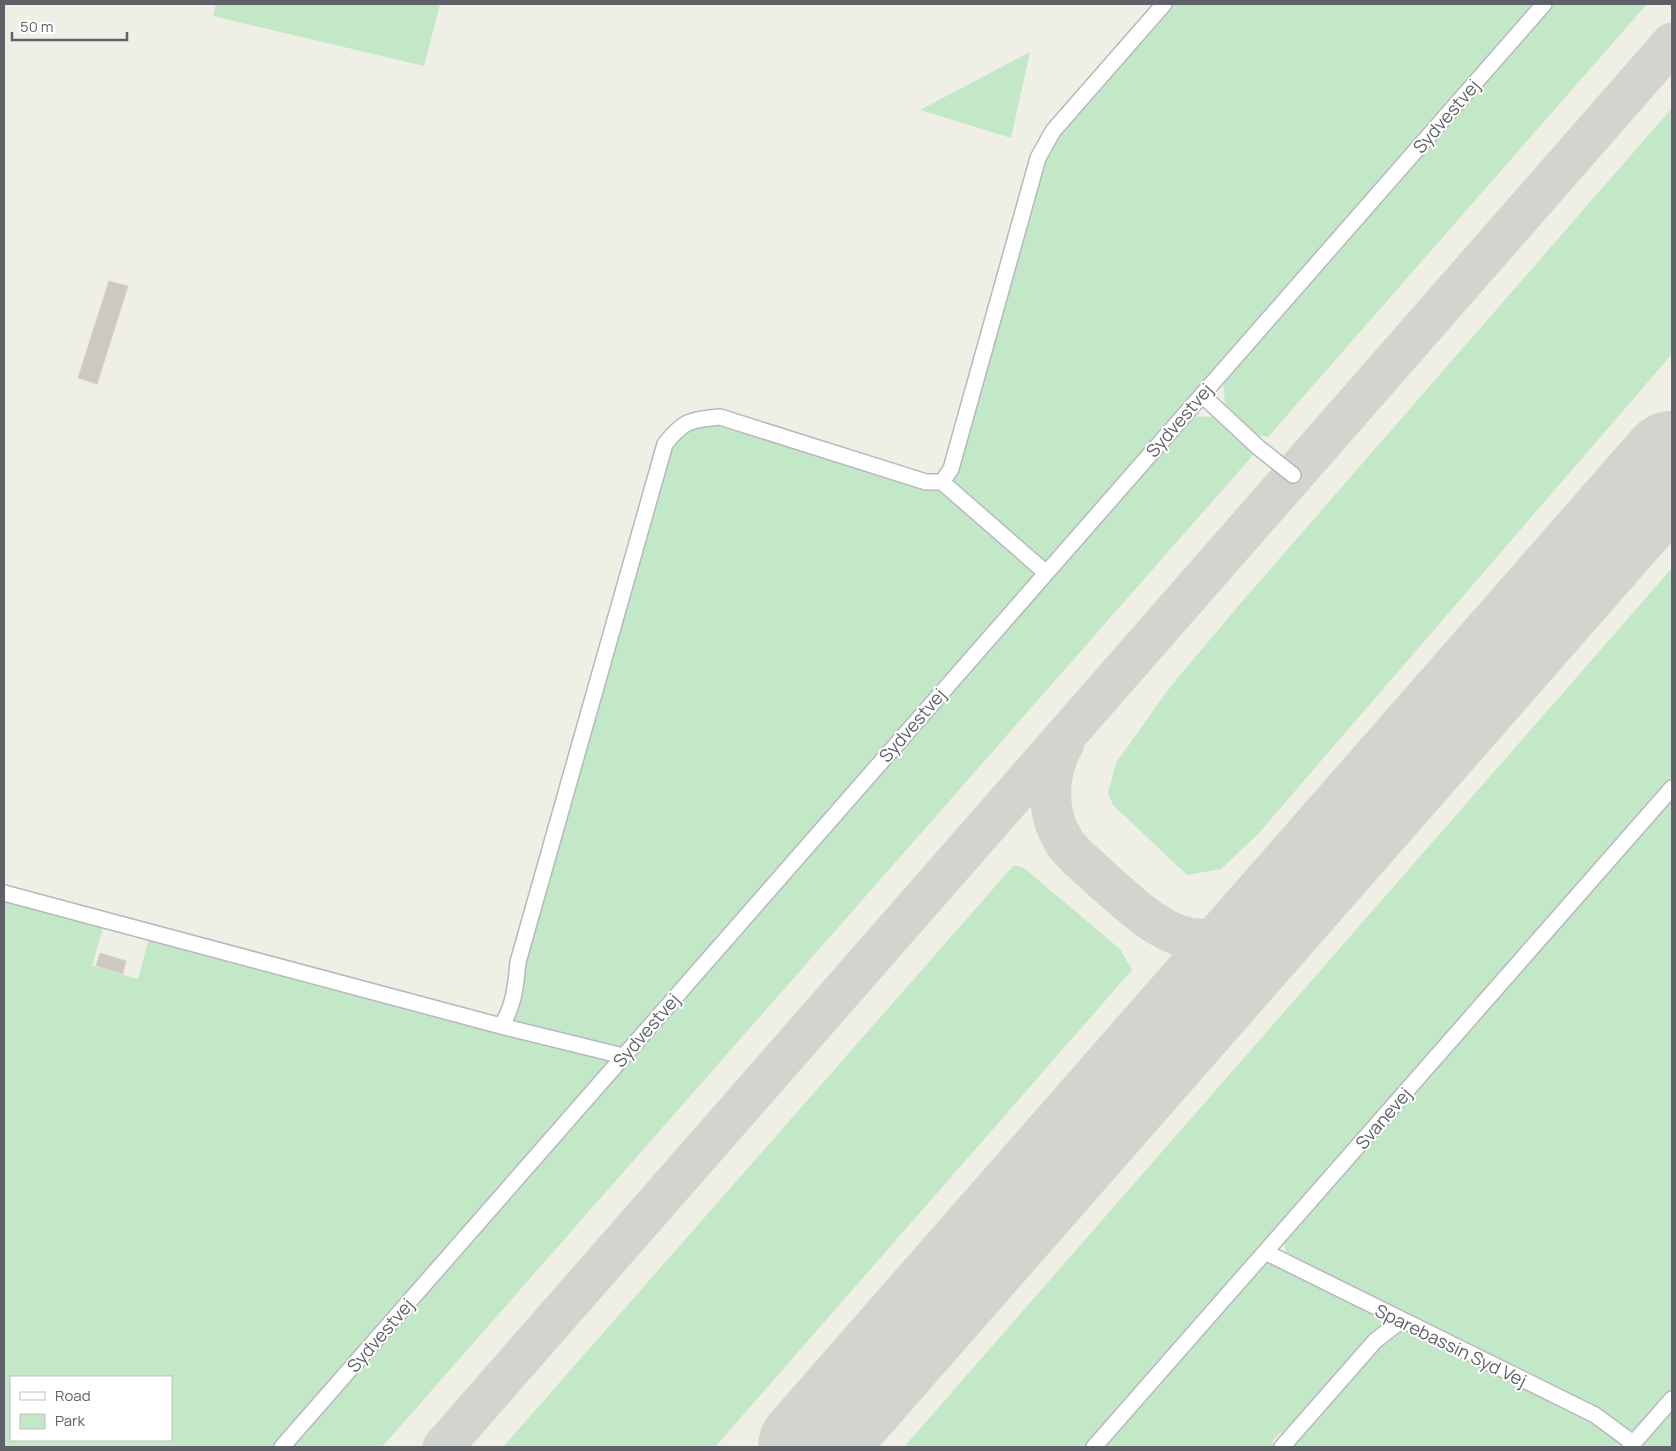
<svg xmlns="http://www.w3.org/2000/svg" width="1676" height="1451" font-family="Manrope,sans-serif">
<style>
.green{fill:#c3e8c7;fill-rule:evenodd}
.lines{fill:none;stroke-linecap:round;stroke-linejoin:round}
.taxiway{stroke:#d4d4cf;stroke-width:41}
.runway{stroke:#d4d4cf;stroke-width:104}
.building{fill:#ccc9c3;stroke:#d5d2c4}
.minor-casing{stroke:#b7b8bd;stroke-width:18}
.minor{stroke:#fff;stroke-width:15}
.labels{text-anchor:middle;dominant-baseline:central;stroke-width:4;stroke-linejoin:round;paint-order:stroke}
.street-label{font-size:18px;fill:#5e6167;stroke:#fff}
</style>
<rect width="100%" height="100%" fill="#f0efe6"/>
<path class="green" d="M216,4H440L424,66L213,16Z
M1170,4H1538L1043,564L949,481L1040,166L1057,133Z
M1553,4H1647L1268,437L1254,434L1225,405L1223,382Z
M1030,52L1011,138L920,110Z
M1672,108V354L1258,834L1221,869L1187,875L1113,805L1108,793L1116,763L1171,686L1239,605Z
M1191,416L1213,417L1254,454L382,1447H292Z
M718,422L940,487L1036,572L620,1052L510,1024L525,958L669,445L677,433Z
M1672,568V782L1089,1447H904Z
M1672,795V1388L1641,1426L1630,1431L1292,1262C1286,1253 1283,1247 1285,1237Z
M1014,865L1024,868L1120,949L1132,970L715,1447H503Z
M4,898L104,924L92,966L138,979L149,938L608,1057L609,1062L272,1447H4ZM11,1377H171V1440H11Z
M1271,1260L1388,1320L1290,1428L1280,1433L1273,1440V1447H1100L1263,1262Z
M1408,1328L1578,1412L1621,1442L1620,1447H1290L1378,1343L1397,1330Z
M1672,1411V1447H1641Z"/>
<g class="lines">
<path class="taxiway" d="M1064,743C1050,767 1046,801 1057,828C1059,832 1062,837 1064,842C1073,855 1088,866 1099,877C1118,893 1137,913 1158,925C1170,933 1184,938 1198,939C1223,942 1245,932 1268,924
M443,1447L1672,43"/>
<path class="runway" d="M810,1447L1672,463"/>
</g>
<path class="building" d="M109,281L128,286L97,384L78,378Z
M100,953L126,961L123,974L96,966Z"/>
<g class="lines">
<defs>
<path id="minor" d="M1202,395L1259,448L1293,475
M1045,572L942,482L951,469L1038,158L1053,131L1164,4
M4,893L501,1026L623,1056
M501,1026C514,1007 516,984 518,962L665,444C684,420 690,420 720,417L926,482H942
M1265,1252L1595,1415L1633,1443
M282,1447L1544,4
M1094,1447L1672,788
M1282,1447L1375,1341L1402,1320
M1630,1447L1672,1399"/>
</defs>
<use href="#minor" class="minor-casing"/>
<use href="#minor" class="minor"/>
</g>
<g class="labels">
<g class="street-label">
<text transform="translate(1446 116) rotate(-49)">Sydvestvej</text>
<text transform="translate(1179 420) rotate(-49)">Sydvestvej</text>
<text transform="translate(912 725) rotate(-49)">Sydvestvej</text>
<text transform="translate(646 1030) rotate(-49)">Sydvestvej</text>
<text transform="translate(1383 1118) rotate(-49)">Svanevej</text>
<text transform="translate(380 1335) rotate(-49)">Sydvestvej</text>
<text transform="translate(1451 1345) rotate(26)">Sparebassin Syd Vej</text>
</g>
</g>
<rect width="1676" height="1451" fill="none" stroke="#5e6167" stroke-width="10"/>
<rect x="10" y="1376" width="162" height="65" fill="#ffffff" stroke="#bfc0c2"/>
<rect x="20" y="1392" width="25" height="8" fill="#ffffff" stroke="#bfc0c2"/>
<text x="55" y="1401" font-size="15" fill="#5e6167">Road</text>
<rect x="20" y="1414" width="25" height="15" fill="#c3e8c7" stroke="#bfc0c2"/>
<text x="55" y="1426" font-size="15" fill="#5e6167">Park</text>
<path d="M12 32v8h115v-8" fill="none" stroke="#5e6167" stroke-width="2.5"/>
<text x="20" y="32" font-size="15" fill="#5e6167" stroke="#ffffff" stroke-width="4" paint-order="stroke">50 m</text>
</svg>
